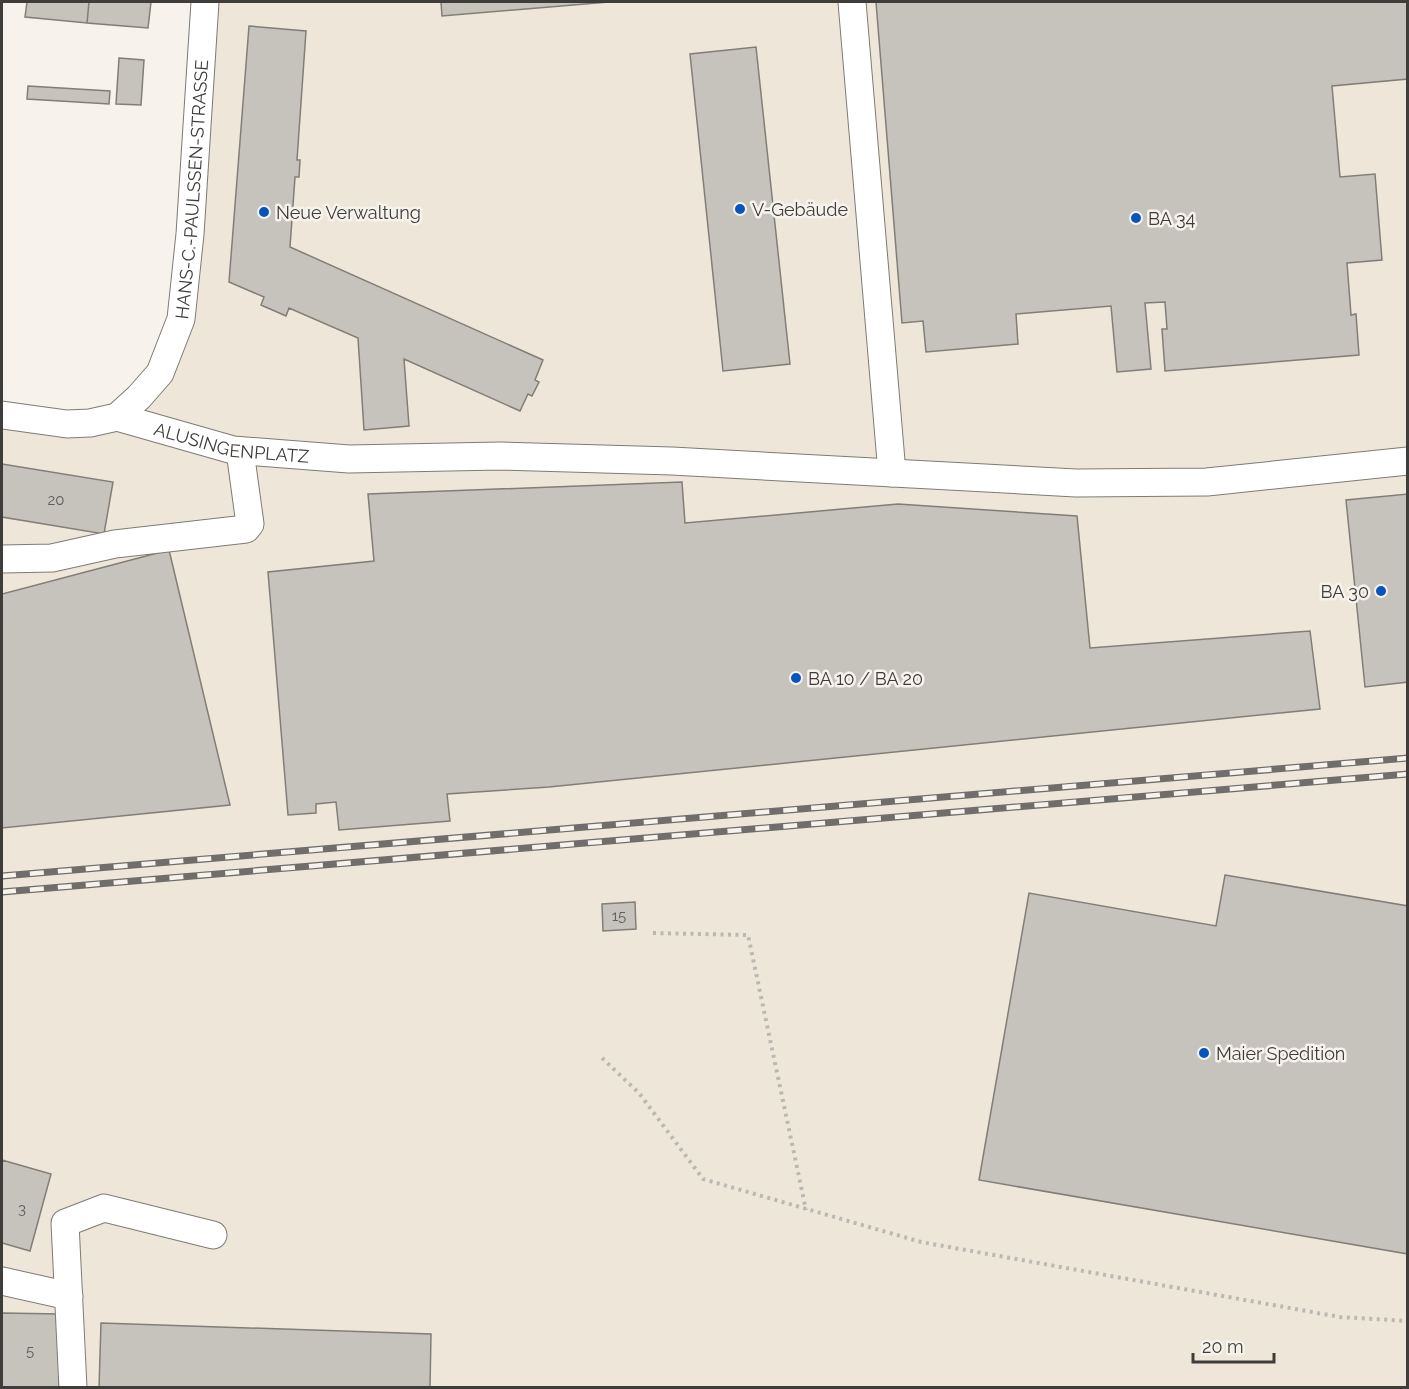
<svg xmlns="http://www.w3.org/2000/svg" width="1409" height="1389" font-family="Raleway,sans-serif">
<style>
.built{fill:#eee7d9}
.building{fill:#c6c3bc;stroke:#817e77;stroke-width:1.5}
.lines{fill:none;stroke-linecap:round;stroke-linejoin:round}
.minor-casing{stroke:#7e7b74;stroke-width:29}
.path{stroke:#bbb8b3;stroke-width:4;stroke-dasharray:3 4.5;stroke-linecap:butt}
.minor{stroke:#fff;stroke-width:27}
.rail-casing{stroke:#706e6a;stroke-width:7}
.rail{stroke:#f7f3ec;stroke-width:4.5;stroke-dasharray:14;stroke-linecap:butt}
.poi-dot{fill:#0655bf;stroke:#f7f3ec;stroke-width:2}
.labels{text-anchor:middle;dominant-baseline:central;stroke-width:5;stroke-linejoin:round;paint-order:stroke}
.number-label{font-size:15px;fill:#605e5a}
.street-label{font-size:18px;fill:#3e3d3a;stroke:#f7f3ec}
.poi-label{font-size:18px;fill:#3e3d3a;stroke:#f7f3ec;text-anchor:start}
</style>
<rect width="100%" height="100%" fill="#f7f3ec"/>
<path class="built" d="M205,2H1407V1387H2V415L116,417L171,348Z"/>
<path class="building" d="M27,2H89L87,23L25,17Z
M89,2H151L148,28L87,23Z
M441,2H609L442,16Z
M876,2H1408V79L1332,86L1340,177L1375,174L1382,260L1347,263L1351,315L1356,314L1359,355L1165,371L1162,329H1167L1165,302L1145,303L1151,369L1117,372L1111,306L1016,314L1018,344L926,352L923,321L902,323Z
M249,26L306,31L297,160H300L299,177H295L290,247L543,360L535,380L539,382L532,396L528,394L520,411L404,359L409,426L364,430L358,338L289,308L286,316L261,305L264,297L229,282Z
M756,47L790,364L723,371L690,54Z
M119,58L144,60L141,105L116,104Z
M28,86L110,91L109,104L27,99Z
M2,464L113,482L104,534L2,517Z
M682,482L685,523L898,504L1077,516L1090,648L1310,631L1320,709L549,787L447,794L450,821L339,830L336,802L316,804V813L288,815L268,572L374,561L368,494Z
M1408,494V682L1365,687L1346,500Z
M169,550L230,805L2,828V594Z
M1225,875L1408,906V1254L979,1180L1029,893L1216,926Z
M635,902L636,929L603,931L602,904Z
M2,1160L51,1174L30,1251L2,1243Z
M2,1313L60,1314L59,1388H2Z
M101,1323L431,1334L430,1388H99Z"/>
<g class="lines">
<defs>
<g id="minor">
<path d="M852,2L892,473"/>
<path id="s1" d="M2,415L67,424L90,423L117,417L139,397L160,373L181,319L190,234L205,2"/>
<path id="s2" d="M117,417L233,450L349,459L500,456L672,461L1076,483L1207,482L1408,461"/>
<path d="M2,559L52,558L115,544L246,529L250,524L240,451"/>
<path d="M2,1281L69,1296"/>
<path d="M73,1388L65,1223L104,1208L213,1235"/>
</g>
</defs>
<use href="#minor" class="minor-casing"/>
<path class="path" d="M653,933L748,935L806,1210
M602,1058L639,1093L703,1179L921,1242L1340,1317L1408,1321"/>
<use href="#minor" class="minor"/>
<defs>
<path id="rail" d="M2,876L1408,758
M2,892L1408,774"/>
</defs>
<use href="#rail" class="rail-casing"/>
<use href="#rail" class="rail"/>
</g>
<g class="poi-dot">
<circle cx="740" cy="209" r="6"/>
<circle cx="264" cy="212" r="6"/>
<circle cx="1136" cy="218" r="6"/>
<circle cx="1381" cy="591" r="6"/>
<circle cx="796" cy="678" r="6"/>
<circle cx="1204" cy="1053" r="6"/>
</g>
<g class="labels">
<g class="number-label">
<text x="56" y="500">20</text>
<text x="619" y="916">15</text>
<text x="22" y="1209">3</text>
<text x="30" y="1351">5</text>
</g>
<g class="street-label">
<text stroke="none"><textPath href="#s1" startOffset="366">HANS-C.-PAULSSEN-STRASSE</textPath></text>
<text stroke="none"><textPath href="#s2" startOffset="118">ALUSINGENPLATZ</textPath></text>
</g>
<g class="poi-label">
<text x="752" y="209">V-Gebäude</text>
<text x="276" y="212">Neue Verwaltung</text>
<text x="1148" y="218">BA 34</text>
<text x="1369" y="591" text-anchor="end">BA 30</text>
<text x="808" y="678">BA 10 / BA 20</text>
<text x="1216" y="1053">Maier Spedition</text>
</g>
</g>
<rect width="1409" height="1389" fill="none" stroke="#3e3d3a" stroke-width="6"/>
<path d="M1193 1353v9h81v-9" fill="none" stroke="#3e3d3a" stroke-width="3"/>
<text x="1202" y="1353" font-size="18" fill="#3e3d3a" stroke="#f7f3ec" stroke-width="4.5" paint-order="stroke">20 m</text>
</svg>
